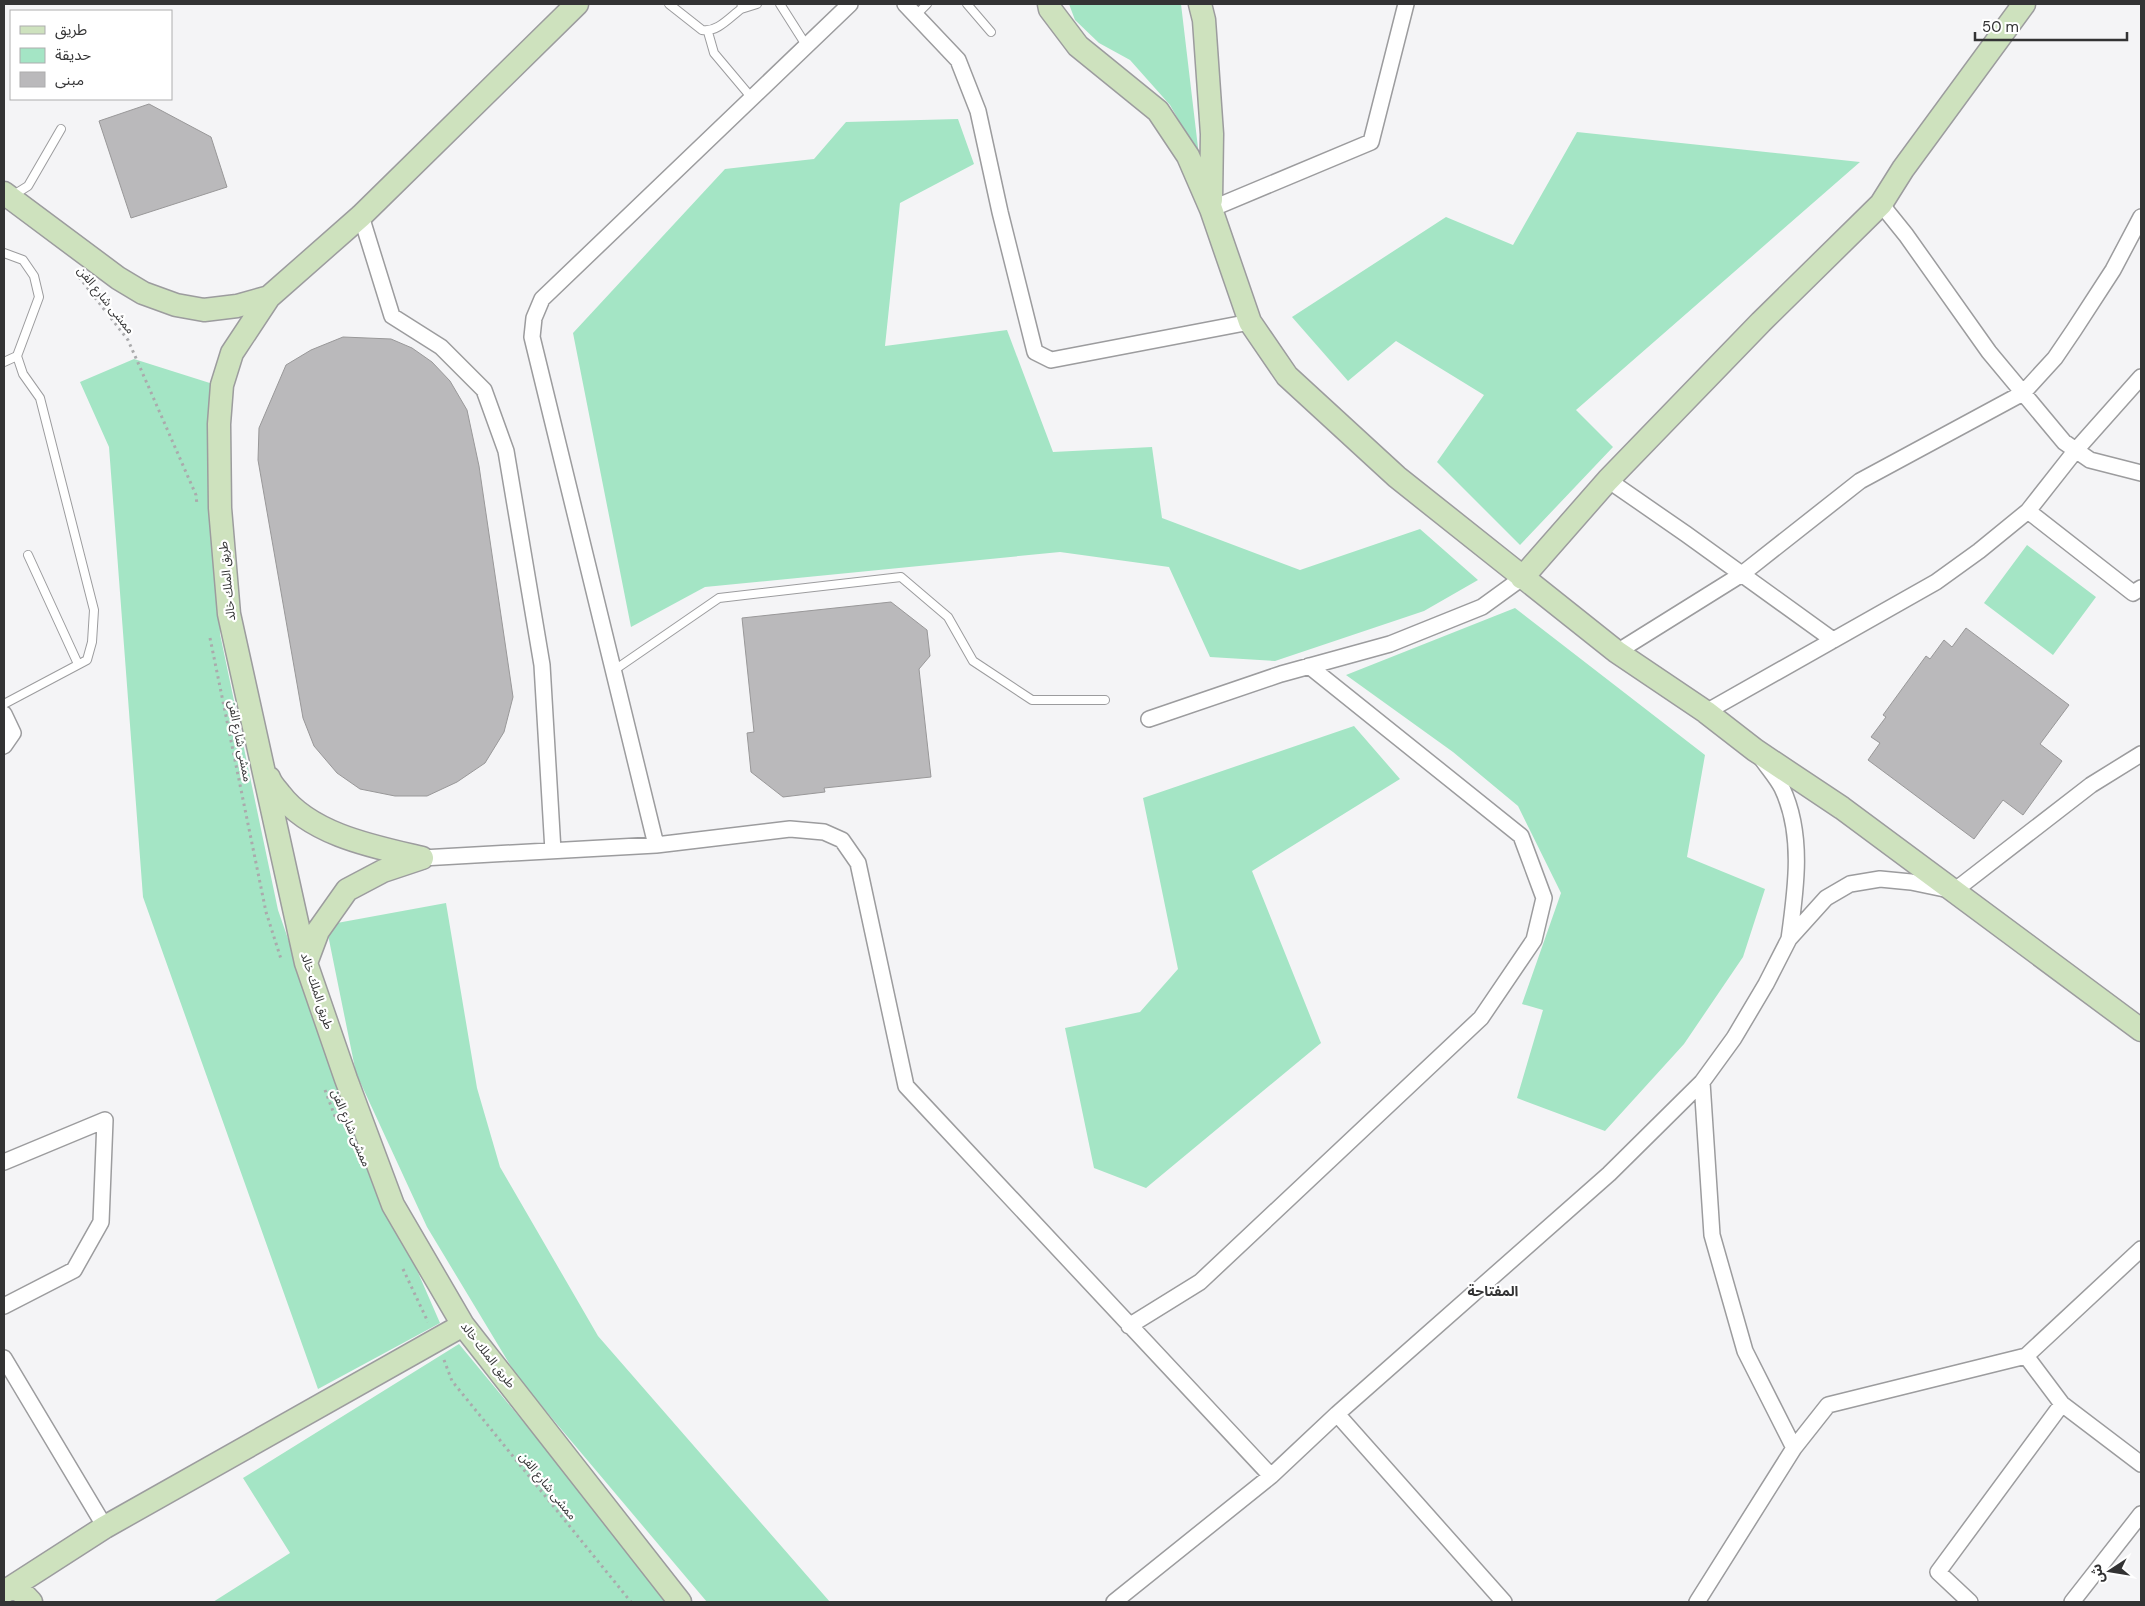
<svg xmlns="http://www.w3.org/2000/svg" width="2145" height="1606" font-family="'DM Sans','Noto Sans Arabic',sans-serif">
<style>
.green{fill:#a4e5c5}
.building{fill:#bab9bb;stroke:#999899}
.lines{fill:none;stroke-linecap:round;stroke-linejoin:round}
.lane-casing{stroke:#9c9c9e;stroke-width:10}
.street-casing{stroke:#9c9c9e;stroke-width:18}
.secondary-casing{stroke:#9c9c9e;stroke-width:25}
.path{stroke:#aaaaac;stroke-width:3;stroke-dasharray:2.5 4;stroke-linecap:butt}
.lane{stroke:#fff;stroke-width:8}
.street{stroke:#fff;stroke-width:15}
.secondary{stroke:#cee2be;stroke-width:22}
.labels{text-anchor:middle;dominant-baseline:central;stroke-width:4.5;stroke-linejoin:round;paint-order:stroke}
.street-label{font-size:12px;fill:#333334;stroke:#fff}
.neighbourhood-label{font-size:14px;font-weight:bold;fill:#333334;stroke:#fff}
</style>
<rect width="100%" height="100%" fill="#f4f4f6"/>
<path class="green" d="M1069,4H1181L1199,156L1170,105L1130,60L1099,43L1075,20Z
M958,119L974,164L900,203L885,346L1007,330L1053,452L1152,447L1162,518L1300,570L1420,529L1478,580L1424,611L1275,661L1210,657L1169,567L1060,552L705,587L631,627L573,333L725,169L814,159L846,122Z
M1577,132L1860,162L1576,410L1613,447L1520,545L1437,462L1484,395L1396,341L1348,381L1292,317L1446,217L1513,245Z
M134,359L213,384L220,634L278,910L349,1114L440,1323L318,1389L143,897L109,447L80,382Z
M2027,545L2096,597L2053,655L1984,603Z
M1515,608L1705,755L1687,857L1765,889L1743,957L1684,1044L1605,1131L1517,1098L1543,1010L1522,1004L1561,893L1518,806L1453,752L1346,675Z
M1354,726L1400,779L1252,871L1321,1043L1146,1188L1094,1168L1065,1028L1140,1012L1178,969L1143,798Z
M446,903L477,1088L500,1167L598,1336L830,1602H707L518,1378L427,1227L356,1073L326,925Z
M459,1344L672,1602H213L290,1553L243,1478Z"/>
<path class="building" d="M149,104L211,137L227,187L131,218L99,121Z
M343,337L391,339L412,348L432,362L450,381L467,410L479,466L513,697L504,732L485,763L457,782L427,796H395L360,789L337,773L314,746L303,718L258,460L259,428L286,365L311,350Z
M891,602L927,630L930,656L919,669L931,777L824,788L825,792L783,797L751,772L747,733L754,732L742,618Z
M1966,628L2069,705L2040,744L2062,761L2023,815L2003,800L1974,839L1868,760L1880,743L1871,737L1886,717L1883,715L1926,656L1930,659L1944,640L1952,647Z"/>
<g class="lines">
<defs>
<path id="lane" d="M669,4L702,30C717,33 730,17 741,9L742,4
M780,4L806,45
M967,4L991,32
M741,9L757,4
M916,15L927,4
M708,32L714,53L751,97
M12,196L28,186L61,129
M4,253L23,260L34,276L39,297L17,356L23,374L40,398L94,610L92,642L87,660L4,704
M4,362L17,356
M28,555L78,664
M613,671L719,598L901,577L948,617L973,661L1032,700H1105"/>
<path id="street" d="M905,4L958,60L978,111L1000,212L1035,352L1051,360L1250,322
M1881,204L1906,235L1989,352L2064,442L2090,460L2141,473
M1211,209L1371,142L1406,4
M361,216L392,316L441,347L484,390L506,451L542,665L553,851
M1608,480L1686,534L1833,640
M2028,511L2133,593L2141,588
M1617,652L1742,574L1860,481L2023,393L2055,358L2074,330L2113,270L2141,217
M1706,712L1936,582L1979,551L2028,511L2076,450L2141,377
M4,714L13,733L4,746
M1149,719L1281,674L1390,644L1482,607L1522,578
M1762,759C1768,768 1777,778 1782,788C1804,834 1796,889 1789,939
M656,845L532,337L534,318L542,299L850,4
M422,858L656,845L790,829L824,832L842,840L858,863L906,1086L1271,1476
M1702,1082L1712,1235L1745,1351L1794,1448
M4,1162L105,1120L101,1222L74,1270L4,1306
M1129,1326L1200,1282L1481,1018L1534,940L1544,898L1521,836L1309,666
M2026,1356L2062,1404L2141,1464
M4,1358L105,1527
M1337,1414L1504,1602
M1114,1602L1271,1476L1337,1414L1609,1174L1702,1082L1734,1038L1766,984L1789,939L1826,898L1850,884L1880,879L1911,882L1954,891L2091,785L2141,754
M1697,1602L1794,1448L1828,1405L2026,1356L2141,1249
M1970,1602L1938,1572L2062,1404
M2072,1602L2141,1514"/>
<path id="secondary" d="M1049,4L1050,9L1078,46L1158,111L1188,156L1211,209L1250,322L1287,376L1397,477L1617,652L1706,712L1755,750L1842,808L2141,1030
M1200,4L1204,20L1212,134L1211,200
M4,193L118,278L143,293L176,305L204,310L237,306L269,297L361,216L577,4
M269,297L232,353L222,385L219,424L220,508L229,614L306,963L346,1079L393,1205L463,1325L680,1602
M1522,578L1608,480L1761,322L1881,204L1903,169L2024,4
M269,778C271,784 276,789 280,794C311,835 375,847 422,858
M306,963L318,931L347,890L383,871L422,858
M15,1585L31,1602
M4,1592L105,1527L463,1325"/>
</defs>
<use href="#lane" class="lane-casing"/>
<use href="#street" class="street-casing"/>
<use href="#secondary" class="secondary-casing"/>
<path class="path" d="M79,277L128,340L196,495L197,505
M210,638L266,912L281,959
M325,1090L336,1119
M403,1269L428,1322
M444,1360L452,1381L631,1602"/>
<use href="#lane" class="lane"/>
<use href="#street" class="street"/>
<use href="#secondary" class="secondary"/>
</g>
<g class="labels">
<g class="street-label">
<text transform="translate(106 300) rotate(51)">ممشى شارع الفن</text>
<text transform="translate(227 581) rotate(-96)">طريق الملك خالد</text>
<text transform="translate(240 741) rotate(79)">ممشى شارع الفن</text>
<text transform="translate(317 991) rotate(72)">طريق الملك خالد</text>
<text transform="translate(351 1128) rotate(67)">ممشى شارع الفن</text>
<text transform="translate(488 1355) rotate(52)">طريق الملك خالد</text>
<text transform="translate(548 1486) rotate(51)">ممشى شارع الفن</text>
</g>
<g class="neighbourhood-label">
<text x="1493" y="1291">المفتاحة</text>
</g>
</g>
<rect width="2145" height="1606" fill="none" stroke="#333334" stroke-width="10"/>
<rect x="10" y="10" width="162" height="90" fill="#ffffff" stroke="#adadae"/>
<rect x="20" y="26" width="25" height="8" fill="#cee2be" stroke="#adadae"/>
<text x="55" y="35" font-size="15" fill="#333334">طريق</text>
<rect x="20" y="48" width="25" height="15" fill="#a4e5c5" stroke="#adadae"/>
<text x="55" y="60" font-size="15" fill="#333334">حديقة</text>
<rect x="20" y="72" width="25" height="15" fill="#bab9bb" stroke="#adadae"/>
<text x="55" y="85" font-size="15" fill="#333334">مبنى</text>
<g transform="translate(2110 1571) rotate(258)" stroke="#ffffff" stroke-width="4" paint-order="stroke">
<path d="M0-4L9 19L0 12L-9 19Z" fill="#333334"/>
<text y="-8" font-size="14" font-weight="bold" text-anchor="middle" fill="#333334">ش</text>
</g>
<path d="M1975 32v8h152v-8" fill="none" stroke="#333334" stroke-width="2.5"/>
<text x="1982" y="32" font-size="15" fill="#333334" stroke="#ffffff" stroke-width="4" paint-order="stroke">50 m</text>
</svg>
